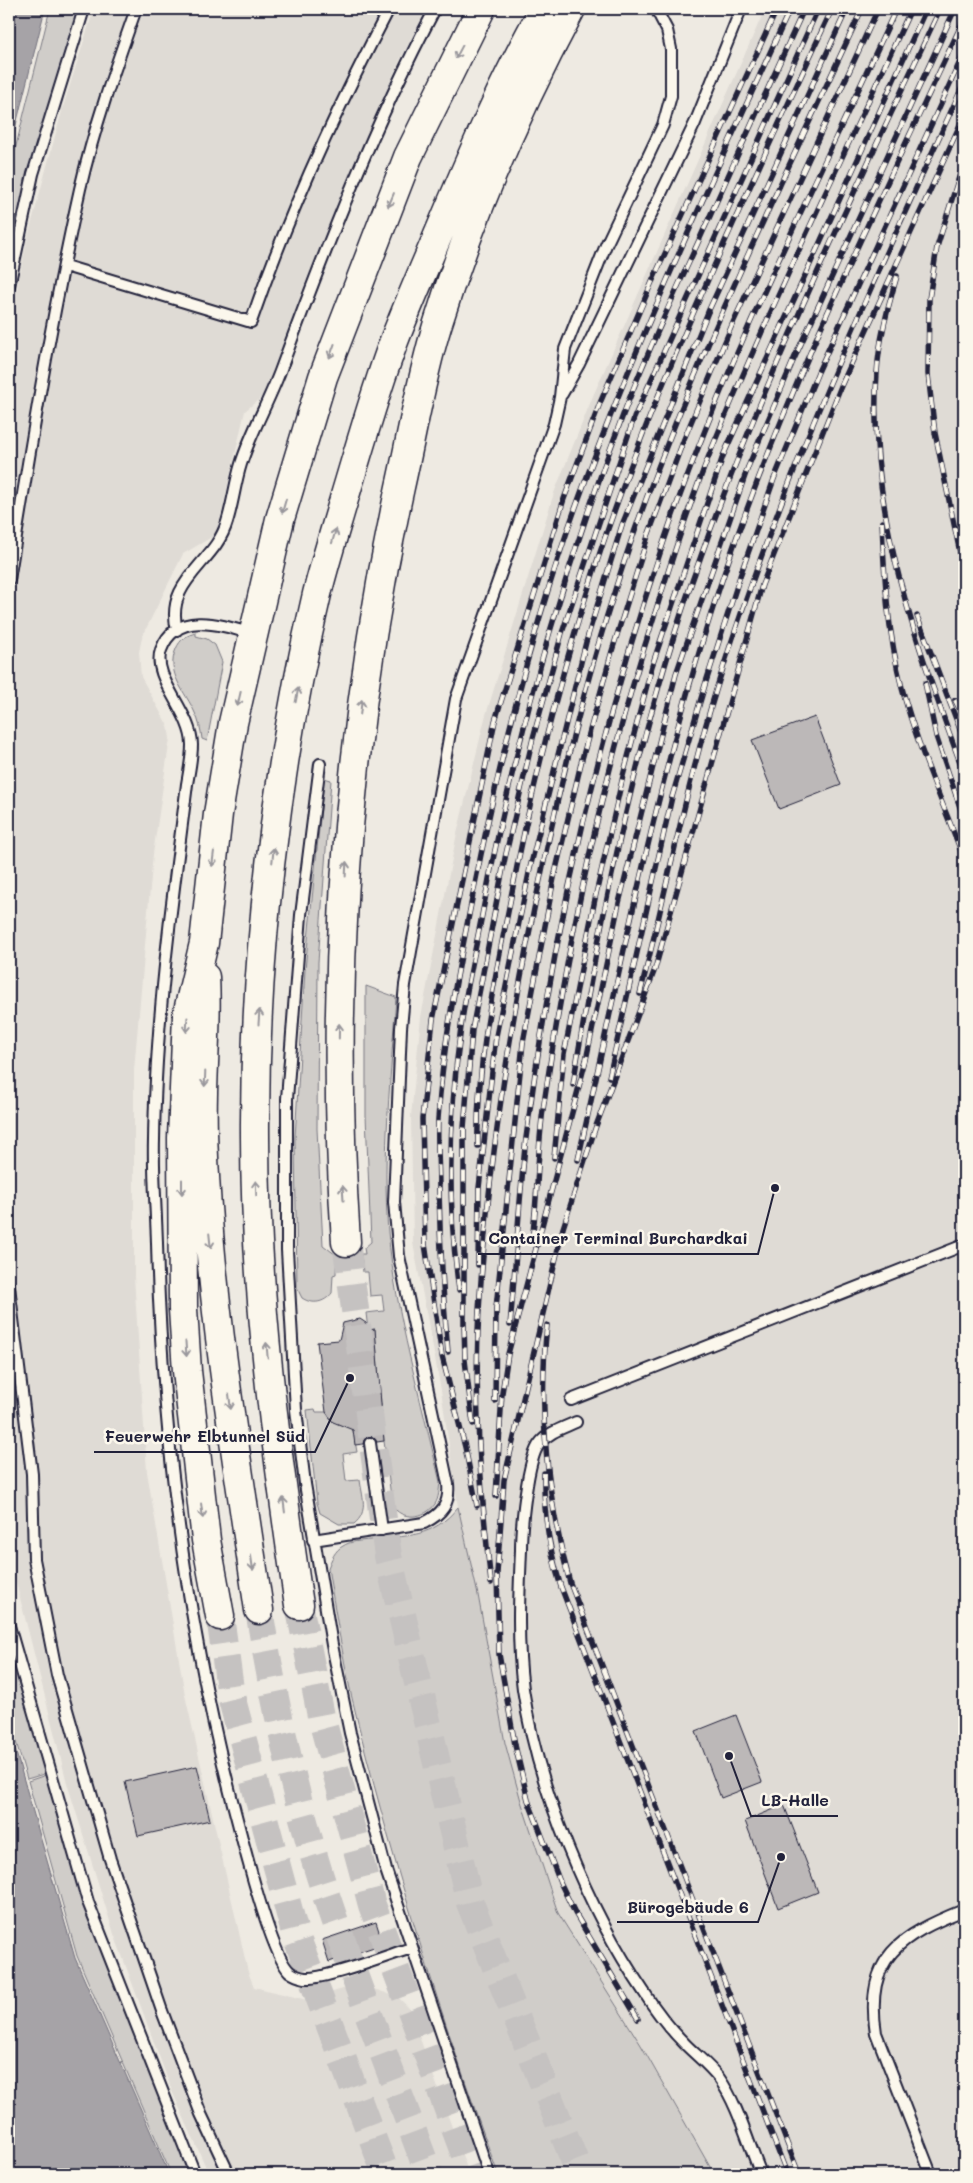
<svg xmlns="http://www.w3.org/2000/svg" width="973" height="2183" font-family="Mali,sans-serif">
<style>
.built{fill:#dfdbd5}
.green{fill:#d0cdc9;stroke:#797882}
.water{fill:#a6a3a7;stroke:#716f7c}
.building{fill:#bcb8b8;stroke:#22223b}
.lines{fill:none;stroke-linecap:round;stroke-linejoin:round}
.highway-tunnel{stroke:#c5c2c1;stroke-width:28;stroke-dasharray:28 14;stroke-linecap:butt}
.lane-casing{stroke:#22223b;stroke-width:14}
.highway-casing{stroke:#22223b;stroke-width:31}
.lane{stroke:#fbf7ec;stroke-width:10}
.highway{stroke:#fbf7ec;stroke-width:28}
.rail-casing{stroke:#22223b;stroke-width:5.5}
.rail{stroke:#fbf7ec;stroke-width:4;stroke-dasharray:11;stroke-linecap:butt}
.oneway{stroke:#99979c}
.leader{fill:none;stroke:#22223b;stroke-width:2}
.callout-dot{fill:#22223b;stroke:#fbf7ec;stroke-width:2}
.callout-label{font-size:16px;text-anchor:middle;font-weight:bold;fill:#22223b;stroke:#fbf7ec;stroke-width:5;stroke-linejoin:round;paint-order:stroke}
</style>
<rect width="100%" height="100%" fill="#eeeae2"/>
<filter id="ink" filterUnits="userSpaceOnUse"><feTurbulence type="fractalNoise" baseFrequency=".02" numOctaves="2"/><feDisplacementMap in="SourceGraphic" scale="10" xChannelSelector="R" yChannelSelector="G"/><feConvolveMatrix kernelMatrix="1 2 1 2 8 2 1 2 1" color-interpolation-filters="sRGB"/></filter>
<g filter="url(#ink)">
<path class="built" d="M94,9H427L399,62L342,193L300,296L269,391L245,411L217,534L183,554L142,637L139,652L141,677L168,726L170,738L153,854L134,1070V1277L147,1472L185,1695L248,1972L254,1987L307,2000L359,1984L398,1997L409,2008L469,2174H209L172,2091L114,1934L67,1783L9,1555V324L28,236L63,107Z
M765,9H964V2174H714L641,2045L558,1913L521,1801L505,1743L478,1595L458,1507L441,1390L413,1243L411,1116L421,1017L456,838L485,718L554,493L593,396Z"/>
<path class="green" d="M50,9H78L43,127L9,273V174Z
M196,633V636L207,639L215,645L222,662L207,741L202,739C201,730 199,721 195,713C186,692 165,673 176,649C180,639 187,635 196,633Z
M324,778L331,780L318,962L317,1129L323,1245L336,1255V1274L333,1275L332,1293C324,1303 313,1305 302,1298L297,1288L295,1138L305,970Z
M366,986L396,997C391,1074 382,1154 388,1232C396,1315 421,1400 440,1482C439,1490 439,1498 435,1504C425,1519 401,1521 392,1505L384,1441L375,1330H368L366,1313L384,1311L382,1295L370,1296L368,1272H363L361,1254H365L364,1248L371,1242L366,1115Z
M315,1409L316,1412H326C332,1423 340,1426 352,1425L357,1452L343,1454L346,1481L360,1480C362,1496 369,1512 354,1524H339L320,1513L317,1503L307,1410Z
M458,1507L478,1595L505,1743L521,1801L558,1913L641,2045L714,2174H498C441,2017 390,1857 351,1694C342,1653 335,1610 328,1568C331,1560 335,1550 343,1546C350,1541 361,1541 370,1540C407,1535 432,1539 458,1507Z
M9,1639L47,1773L27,1779L9,1718Z
M49,1774L85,1902L193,2174H171L77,1956L28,1781Z"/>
<path class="water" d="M9,9H45L9,153Z
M9,1728L75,1958L169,2174H9Z"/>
<path class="building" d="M815,717L841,785L779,809L752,740Z
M360,1319L366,1323L368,1330L375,1329L384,1441L377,1442L373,1437L369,1436L364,1440L363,1444L355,1445L353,1430L333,1422L326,1412L317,1342L339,1340L343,1323Z
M736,1715L762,1782L721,1798L696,1731Z
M197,1766L210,1820L138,1836L125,1782Z
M784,1805L818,1892L778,1908L745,1821Z
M376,1922L383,1944L329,1962L322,1940Z"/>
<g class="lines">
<path class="highway-tunnel" d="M346,1242L388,1556L470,1903L580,2174
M299,1605L321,1716L372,1905L472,2174
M259,1610C276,1714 299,1818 334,1919C364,2004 397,2089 429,2174
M220,1616L231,1696L295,1933L386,2174"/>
<defs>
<path id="lane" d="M65,266L251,322C288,214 336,110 389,9
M9,286L33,174L84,9
M562,394L579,364L695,123L741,9
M9,580C30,450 51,318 80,189C94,128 115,68 136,9
M177,630C164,580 215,564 227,522C233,503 235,483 241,464C252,429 270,400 282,366C327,244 374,124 435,9
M252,634C222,625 176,609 161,650C151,678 192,712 192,745C192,758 189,772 187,784C183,816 179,847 175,879C164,965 155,1053 154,1140C153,1174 156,1209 157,1243C162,1439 187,1633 238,1823C245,1850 272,1957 290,1972C294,1975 299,1977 305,1978C324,1980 389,1955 411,1948
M320,764L301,915L287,1099V1250L296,1410L305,1484L332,1645L350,1733L386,1870L489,2174
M9,1286L32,1474L34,1559L57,1675L110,1859L162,2011L201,2114L229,2174
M571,1400L964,1245
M576,1422C563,1428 549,1432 540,1443C527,1458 521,1529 521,1550C519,1596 517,1644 523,1689C538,1790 587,1908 644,1992C656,2011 670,2029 686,2045C697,2056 709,2065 719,2078C738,2105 748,2143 761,2174
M370,1443L382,1530
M313,1540L424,1523C442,1514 450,1504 448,1484L399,1256L394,1202L401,1028L405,985L456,699L554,424L560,397L565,349L606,245L663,125L671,96V49L667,30L656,9
M9,1626L88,1902L195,2174
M931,2174L876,2033C864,1957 901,1935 964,1910"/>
<path id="highway" d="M205,977C208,1029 201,1080 203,1132C208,1290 236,1453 259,1610
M346,1242C329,989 346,735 400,487C412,434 421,378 437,326C471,216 517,110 571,9
M299,1605C276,1450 255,1293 255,1136C254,958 276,767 317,594C325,562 335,530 344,499C360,446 375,392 394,341C409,302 426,264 442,226C473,152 505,78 544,9
M220,1616L206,1540L187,1371L183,1309L182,1138L187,1015L204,943L218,814L233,723L280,519L323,377L408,157L481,9"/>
</defs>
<use href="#lane" class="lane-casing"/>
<use href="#highway" class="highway-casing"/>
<use href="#lane" class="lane"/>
<use href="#highway" class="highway"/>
<defs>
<path id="rail" d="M964,161L937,247L929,299L928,374L935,433L964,572
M897,276C888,307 879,340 877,373C867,511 917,646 964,773
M882,522C884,577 888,634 902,688C917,746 943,803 964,859
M917,616L964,740
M925,683L936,736L964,819
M955,700L964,718
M640,994C666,892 686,787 717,687C782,478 873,281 964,83
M609,1077L672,797L705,685L740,576L774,479L818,372L964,53
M573,1085C601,909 640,724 701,556C768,368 856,189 940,9
M478,1146C476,1064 494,983 510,902C541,739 586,576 648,421C704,282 769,146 832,9
M554,1158L564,1054L596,894L623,776L652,666L723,456L926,9
M578,1160C622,962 660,763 725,571C789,381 880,200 964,19
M532,1240C538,1197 537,1154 543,1110C565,959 596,805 641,658C663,588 684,517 712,448C773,300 844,155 911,9
M478,1265L479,1188L496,1036L530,868L586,642L622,525L708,312L847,9
M459,1290C447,1203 449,1113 461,1027C466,990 475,952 482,915C514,745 561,577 623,415C646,354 674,295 701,236C735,160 770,84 804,9
M510,1325C516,1263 519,1200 526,1138C552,937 598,736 663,544C725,360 815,185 896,9
M547,1325C538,1410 547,1500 570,1583L799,2174
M448,1352C443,1298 440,1244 439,1190C439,1166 437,1142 438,1119C443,1041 459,966 474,889C500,758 532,627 578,501C639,333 716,171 790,9
M495,1401L496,1308L523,1043L554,878L582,759L612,651L648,536L684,439L732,325L878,9
M473,1424L465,1360L464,1324V1128L472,1030L505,858L533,738L562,633L634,418L818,9
M544,1473C543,1514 549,1549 561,1587L787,2174
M496,1496L502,1393L508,1354L586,1060L619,903L676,674L748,467L794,359L955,9
M477,1506L465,1447L442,1356L425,1244L422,1119L433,1020L495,721L564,499L600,403L652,282L777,9
M491,1583C480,1488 473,1391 480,1295C488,1178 505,1060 527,944C554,805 588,664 635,530C698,351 783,180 862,9
M638,2019L575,1913L560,1882L528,1800L515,1745L499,1654L497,1573L504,1480L563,1228L596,1126L655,969L762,585L841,386L964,116"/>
</defs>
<use href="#rail" class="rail-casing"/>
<use href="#rail" class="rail"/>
</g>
<defs><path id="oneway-shaft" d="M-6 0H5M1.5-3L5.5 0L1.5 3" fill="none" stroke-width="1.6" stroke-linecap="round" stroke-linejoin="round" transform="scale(1.25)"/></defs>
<g class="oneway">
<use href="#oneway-shaft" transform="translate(459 52) rotate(118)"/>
<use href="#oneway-shaft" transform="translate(391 200) rotate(113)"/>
<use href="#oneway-shaft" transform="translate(332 351) rotate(110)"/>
<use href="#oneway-shaft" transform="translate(284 506) rotate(106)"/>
<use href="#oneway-shaft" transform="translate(334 536) rotate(-74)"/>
<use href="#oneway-shaft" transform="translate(297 695) rotate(-79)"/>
<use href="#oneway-shaft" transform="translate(239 699) rotate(103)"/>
<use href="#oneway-shaft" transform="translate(361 707) rotate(-84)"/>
<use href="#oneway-shaft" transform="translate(273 855) rotate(-84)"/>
<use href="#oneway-shaft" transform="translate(213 859) rotate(97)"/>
<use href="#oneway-shaft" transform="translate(346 869) rotate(-87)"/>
<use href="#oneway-shaft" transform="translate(259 1017) rotate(-86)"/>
<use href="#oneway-shaft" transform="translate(187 1025) rotate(93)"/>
<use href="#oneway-shaft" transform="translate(339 1031) rotate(-89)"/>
<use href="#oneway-shaft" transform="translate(205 1079) rotate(92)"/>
<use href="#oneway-shaft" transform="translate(182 1187) rotate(90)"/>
<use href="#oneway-shaft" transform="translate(256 1188) rotate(-92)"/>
<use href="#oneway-shaft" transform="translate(343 1193) rotate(-94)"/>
<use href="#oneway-shaft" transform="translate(210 1241) rotate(84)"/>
<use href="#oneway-shaft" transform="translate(186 1349) rotate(86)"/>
<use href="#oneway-shaft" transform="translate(267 1350) rotate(-95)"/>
<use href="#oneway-shaft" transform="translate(230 1402) rotate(83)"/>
<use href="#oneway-shaft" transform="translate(284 1505) rotate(-97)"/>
<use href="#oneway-shaft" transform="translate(202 1511) rotate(83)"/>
<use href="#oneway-shaft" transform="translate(252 1563) rotate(82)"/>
</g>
</g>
<path class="leader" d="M775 1188L758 1254H478M350 1378L315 1452H94M729 1756L751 1816H838M781 1857L758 1922H617"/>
<g class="callout-dot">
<circle cx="775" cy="1188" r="5"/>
<circle cx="350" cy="1378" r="5"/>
<circle cx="729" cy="1756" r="5"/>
<circle cx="781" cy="1857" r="5"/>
</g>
<g class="callout-label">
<text x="618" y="1244">Container Terminal Burchardkai</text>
<text x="205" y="1442">Feuerwehr Elbtunnel Süd</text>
<text x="795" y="1806">LB-Halle</text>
<text x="688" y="1913">Bürogebäude 6</text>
</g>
<rect width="973" height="2183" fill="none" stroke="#fbf7ec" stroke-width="30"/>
<rect x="15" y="15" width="943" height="2153" fill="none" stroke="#22223b" stroke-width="2" filter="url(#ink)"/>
</svg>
